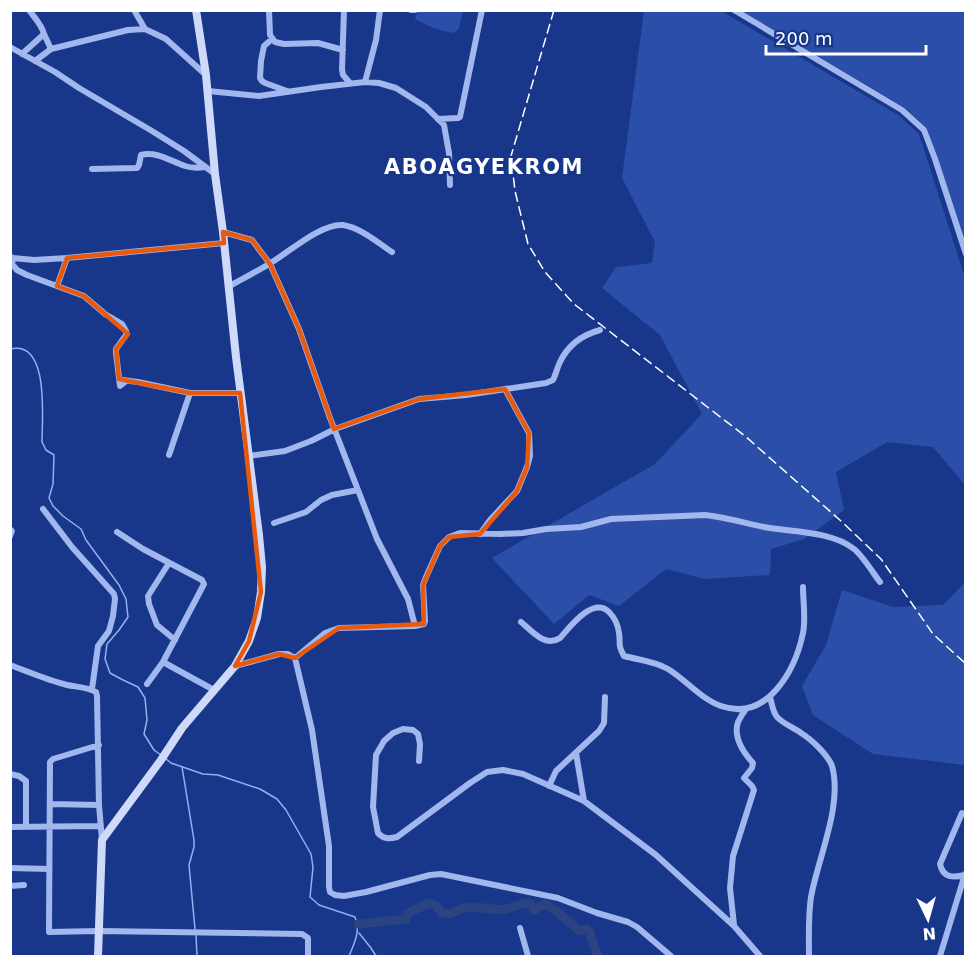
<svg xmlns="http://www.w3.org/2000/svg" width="976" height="967" font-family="'DejaVu Sans',sans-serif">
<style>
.green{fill:#2b4fa9}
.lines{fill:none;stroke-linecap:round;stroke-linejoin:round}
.stream{stroke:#94b0f1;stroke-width:1.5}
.river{stroke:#2b4381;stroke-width:9}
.street{stroke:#a1b7ee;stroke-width:6}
.secondary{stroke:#cfdafa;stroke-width:8}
.rail{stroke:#fff;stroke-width:1.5;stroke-dasharray:10 4.5;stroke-linecap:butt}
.marked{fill:none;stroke:#e8590c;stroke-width:4.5;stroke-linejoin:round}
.labels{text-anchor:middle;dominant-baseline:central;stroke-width:4.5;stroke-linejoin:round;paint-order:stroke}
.district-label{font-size:21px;font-weight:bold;letter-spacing:1.5px;fill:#fff;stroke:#18378a}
</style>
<rect width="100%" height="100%" fill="#18378a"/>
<path class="green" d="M418,11V10L463,11L459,28L454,33C440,31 427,26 415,19Z
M644,11H721L898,115L919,134L965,278V485L933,447L887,442L836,472L844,510L804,539L771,549L770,575L705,579L666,569L619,606L589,595L554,624L492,558L655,464L702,414L660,335L602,288L616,267L652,263L655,242L622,178Z
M741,11H965V246L927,128L904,107Z
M965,582V765L873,754L813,715L802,686L826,645L842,590L893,607L943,605Z"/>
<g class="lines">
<path class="stream" d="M10,349C50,339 42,419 42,442L46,450L54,455L53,484L49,498L53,506L63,516L81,529L86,540L119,585L126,599L128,617L119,630L107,644L105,659L110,673L123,680L138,687L145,698L147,720L144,734L154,750L161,755
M165,758L171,763L203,774L218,775L260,789L277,799L286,810L311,854L313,867L310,897L319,905L355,917C361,931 354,944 349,956
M182,767L194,840V847L189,865L195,929
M359,933L371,948L376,956
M196,935L197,956"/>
<path class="river" d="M358,924L406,919L408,913L429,903L435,905L442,913L450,914L460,909L473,907L503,910L526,903L531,905L534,910L545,904C557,909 568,923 580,931L587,929L590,932L591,938L598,956"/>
<path class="street" d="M134,10L145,29L166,39L206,75
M269,10L270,35L275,42L284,44L318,43L343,50
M344,10L342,69L343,75L350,83
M411,10H415
M734,10L902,110L924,130L935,159L966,254
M44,34L51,49
M272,39L264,46L261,61L260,78L262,81L265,83L287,91
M10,47L55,72L79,88L152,131L184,151L215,174
M22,54L44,34C42,25 34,17 29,10
M35,61L51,49L128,30L145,29
M365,82L376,40L380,10
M208,91L259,96L321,87L365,82L379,83L396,88L426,107L444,125L449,153L450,185
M438,119L458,118L460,117L482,10
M92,169L137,168L139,165L141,155C157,151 170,161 185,166C191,168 198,168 205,167
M223,232L252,240L270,264L299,329L330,418L377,539L408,599L415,626
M11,257L13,258L12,264L17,270L27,275L84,296L105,314L122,324L126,331V335L116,349V353L120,386L126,381
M13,258L34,260L67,258L224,243
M57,286L67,258
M228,287C242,279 256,272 269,264C288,253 321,223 343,225C361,228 377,242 392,252
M123,380L138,382L190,393H240
M169,455L190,393
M248,456L285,451L311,441L335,429L419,399L466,395L546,383L553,380C556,374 557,368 560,362C568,345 582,335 600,330
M43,509L72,547L114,594L115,599L113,616L109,631L98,646L92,689
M274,523L306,512L321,500L332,495L358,490
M10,529L12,531L10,536
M117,532L143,549L202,580L204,584L163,662L147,684
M480,534L490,520L517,491L527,467L530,456L529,433L505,389
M169,563L148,596L149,604L157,625L175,640
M521,622C532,631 545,648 560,638C570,627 593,596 609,612C614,617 618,625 619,633C621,645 617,643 624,656C639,660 654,661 668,669C686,680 701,699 721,706C767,722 795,671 803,633C806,619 803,601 803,587
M295,658L325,633L339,628L415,626L424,624L425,621L423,585L426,577L440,546L449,537L460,533L500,534L523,533L546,529L581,527L611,519L705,515C725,517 744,523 764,527C791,532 832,531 854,549C863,556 873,573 880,582
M163,662L214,690
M10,665C29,672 47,680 67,685C77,687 87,687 96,692L97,696L99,805L102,840
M235,666L279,654H288L295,658L312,730L329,846V887L330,892L335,895L344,896L366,892L430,875L441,874L558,898L597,913L628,922L637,927L671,956
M770,697C772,704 773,714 778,718C784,724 794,728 801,733C811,739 828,755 832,766C843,805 818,858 811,897C808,917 809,937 809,956
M99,745L53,759L50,762L49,932L99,931L302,934L308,938V956
M576,753L584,801
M419,761L420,744L418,734L413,730L403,729L393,733L384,741L376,755L373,807L378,833C383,839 389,839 397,837L470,783L487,772L503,770L523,774L584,801L656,855L734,926L760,956
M10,774L19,776L26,781V827
M549,786L556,771L599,731L604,723L605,697
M50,804L99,805
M962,813L940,864C943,878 953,878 965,875
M10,827L100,826
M10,868L49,869
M10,886L24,885
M734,925L730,888L733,856L754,790L752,786L744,778L752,768L753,763C743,752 733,737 738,722C740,718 743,713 746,709
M520,928L528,956
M940,956L965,874"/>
<path class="secondary" d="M98,956L102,840L161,760L182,728L235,666L249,641L257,618L261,592L262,567L259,535L236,357L223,232L215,174L206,75L196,10"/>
<path class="rail" d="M554,10L511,156L515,191L528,244L545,272L574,304L745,436L841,521L881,559L933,634L966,664"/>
</g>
<path class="marked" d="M223,232L252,240L270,264L299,329L334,429L419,399L505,389L529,433L527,467L517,491L480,534L449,537L440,546L423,585L424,624L339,628L295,658L279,654L235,666L249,641L261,592L240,393H190L119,379L116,349L128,334L84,296L57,286L67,258L224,243Z"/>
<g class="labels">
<g class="district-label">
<text x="484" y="167">ABOAGYEKROM</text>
</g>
</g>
<rect width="976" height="967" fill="none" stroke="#ffffff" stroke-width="24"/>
<g transform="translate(928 919) rotate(175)" stroke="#18378a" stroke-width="4.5" paint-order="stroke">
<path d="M0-4.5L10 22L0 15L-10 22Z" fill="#ffffff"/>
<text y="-9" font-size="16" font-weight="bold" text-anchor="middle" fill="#ffffff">N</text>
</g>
<path d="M766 45v9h160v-9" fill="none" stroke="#ffffff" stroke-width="3"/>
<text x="775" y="45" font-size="18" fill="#ffffff" stroke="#18378a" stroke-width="4.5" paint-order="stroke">200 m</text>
</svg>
